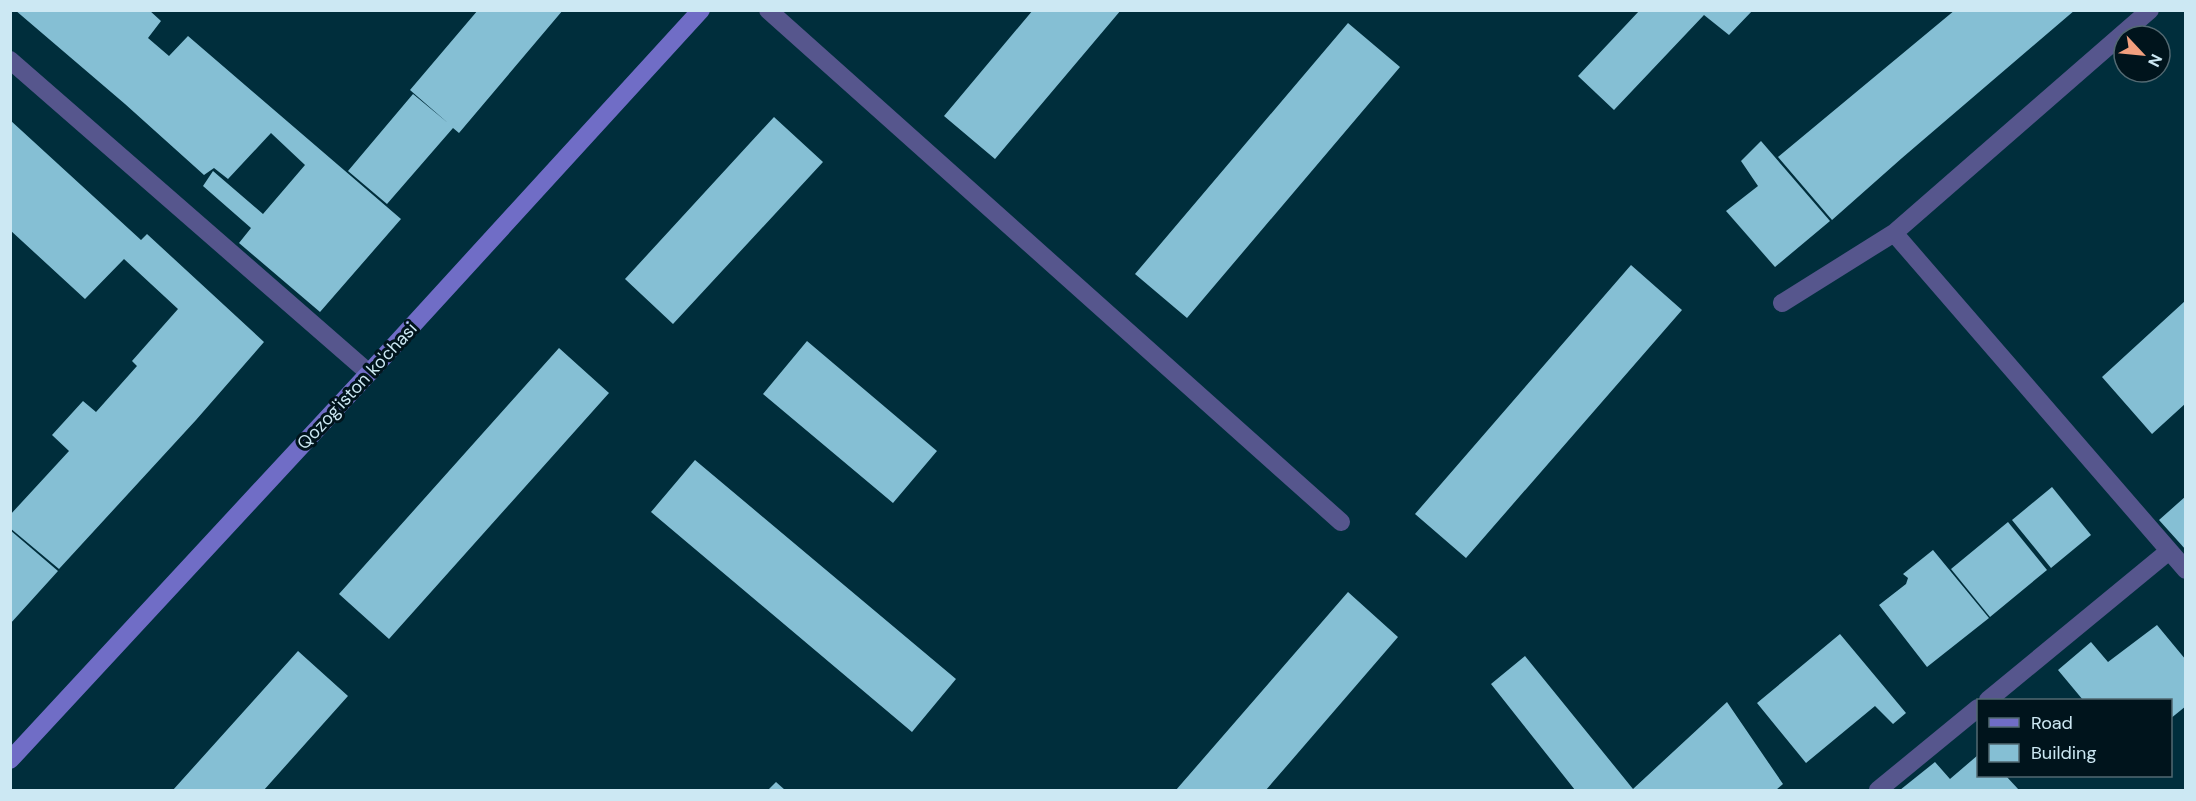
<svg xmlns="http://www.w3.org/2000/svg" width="2196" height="801" font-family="'DM Sans',sans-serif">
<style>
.building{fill:#85bfd4}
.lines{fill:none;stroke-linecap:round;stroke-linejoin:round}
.street{stroke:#56568d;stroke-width:18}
.secondary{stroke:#706dc6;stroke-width:18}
.labels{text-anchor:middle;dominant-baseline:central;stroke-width:6;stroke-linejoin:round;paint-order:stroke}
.street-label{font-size:18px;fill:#cce8f3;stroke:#00141c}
</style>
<rect width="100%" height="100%" fill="#002e3c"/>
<path class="building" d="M15,10H149L161,21L148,38L169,56L188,36L401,219L320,312L239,243L251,228L203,186L213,171L263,214L305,165L271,133L228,179L214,168L204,175L125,104Z
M478,10H563L459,133L453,128L387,204L348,171L413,94L448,123L410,90Z
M1033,10H1121L995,159L944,116Z
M1640,10H1753L1729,35L1704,15L1614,110L1578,76Z
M1955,10H2075L1902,158L1832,220L1778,157Z
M1348,23L1400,67L1187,318L1135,274Z
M774,117L823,162L673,324L625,279Z
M10,120L141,240L147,234L264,342L196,420L59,569L10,528V515L69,451L52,435L83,401L96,412L137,366L132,361L178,309L124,259L85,299L10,230Z
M1761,141L1830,221L1775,267L1726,211L1758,186L1741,161Z
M1631,265L1682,310L1466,558L1415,514Z
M2185,301L2186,403L2152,434L2102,377Z
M807,341L937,451L893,503L763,394Z
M559,348L609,393L389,639L339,594Z
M695,460L956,679L912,732L651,512Z
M2052,487L2091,535L2051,568L2012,520Z
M2186,496V550L2159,520Z
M2008,522L2047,570L1990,617L1951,569Z
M10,530L58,571L10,624Z
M1933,550L1989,618L1927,667L1879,605L1906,584L1908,578L1903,574Z
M1348,592L1398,637L1266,790H1176Z
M2157,625L2186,660V706L2170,719V700H2083L2058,670L2091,642L2108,662Z
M1840,634L1906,713L1893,724L1875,706L1806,763L1757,703Z
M298,651L348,696L264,790H173Z
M1525,656L1633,789L1727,702L1783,784L1776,790H1575L1491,684Z
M1978,755V776H2006L2019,790H1900L1935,762L1950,779Z
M776,782L785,790H768Z"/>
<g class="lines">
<path class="street" d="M768,10L1341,522
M10,60L369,373
M1894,233L2186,570
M1782,303L1894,233L2150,10
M1988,700L2169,551
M1878,790L1978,708"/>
<path class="secondary" d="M10,760L369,373L701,10"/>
</g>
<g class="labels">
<g class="street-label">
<text transform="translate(357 386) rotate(-47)">Qozog'iston ko'chasi</text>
</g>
</g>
<rect width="2196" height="801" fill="none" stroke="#cce8f3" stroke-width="24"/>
<rect x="1977" y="699" width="195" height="78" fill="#00141c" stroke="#526972" stroke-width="1.5"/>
<rect x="1989" y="718" width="30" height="9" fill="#706dc6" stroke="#526972" stroke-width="1.5"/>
<text x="2031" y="729" font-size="18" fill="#cce8f3">Road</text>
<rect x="1989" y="744" width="30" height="18" fill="#85bfd4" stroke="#526972" stroke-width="1.5"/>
<text x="2031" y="759" font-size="18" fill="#cce8f3">Building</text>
<g transform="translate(2142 54) rotate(116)"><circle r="28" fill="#00141c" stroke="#526972" stroke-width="1.5"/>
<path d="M0-4.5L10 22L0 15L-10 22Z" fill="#f2a07f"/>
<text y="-9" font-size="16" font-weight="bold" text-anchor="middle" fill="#cce8f3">N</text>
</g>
</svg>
